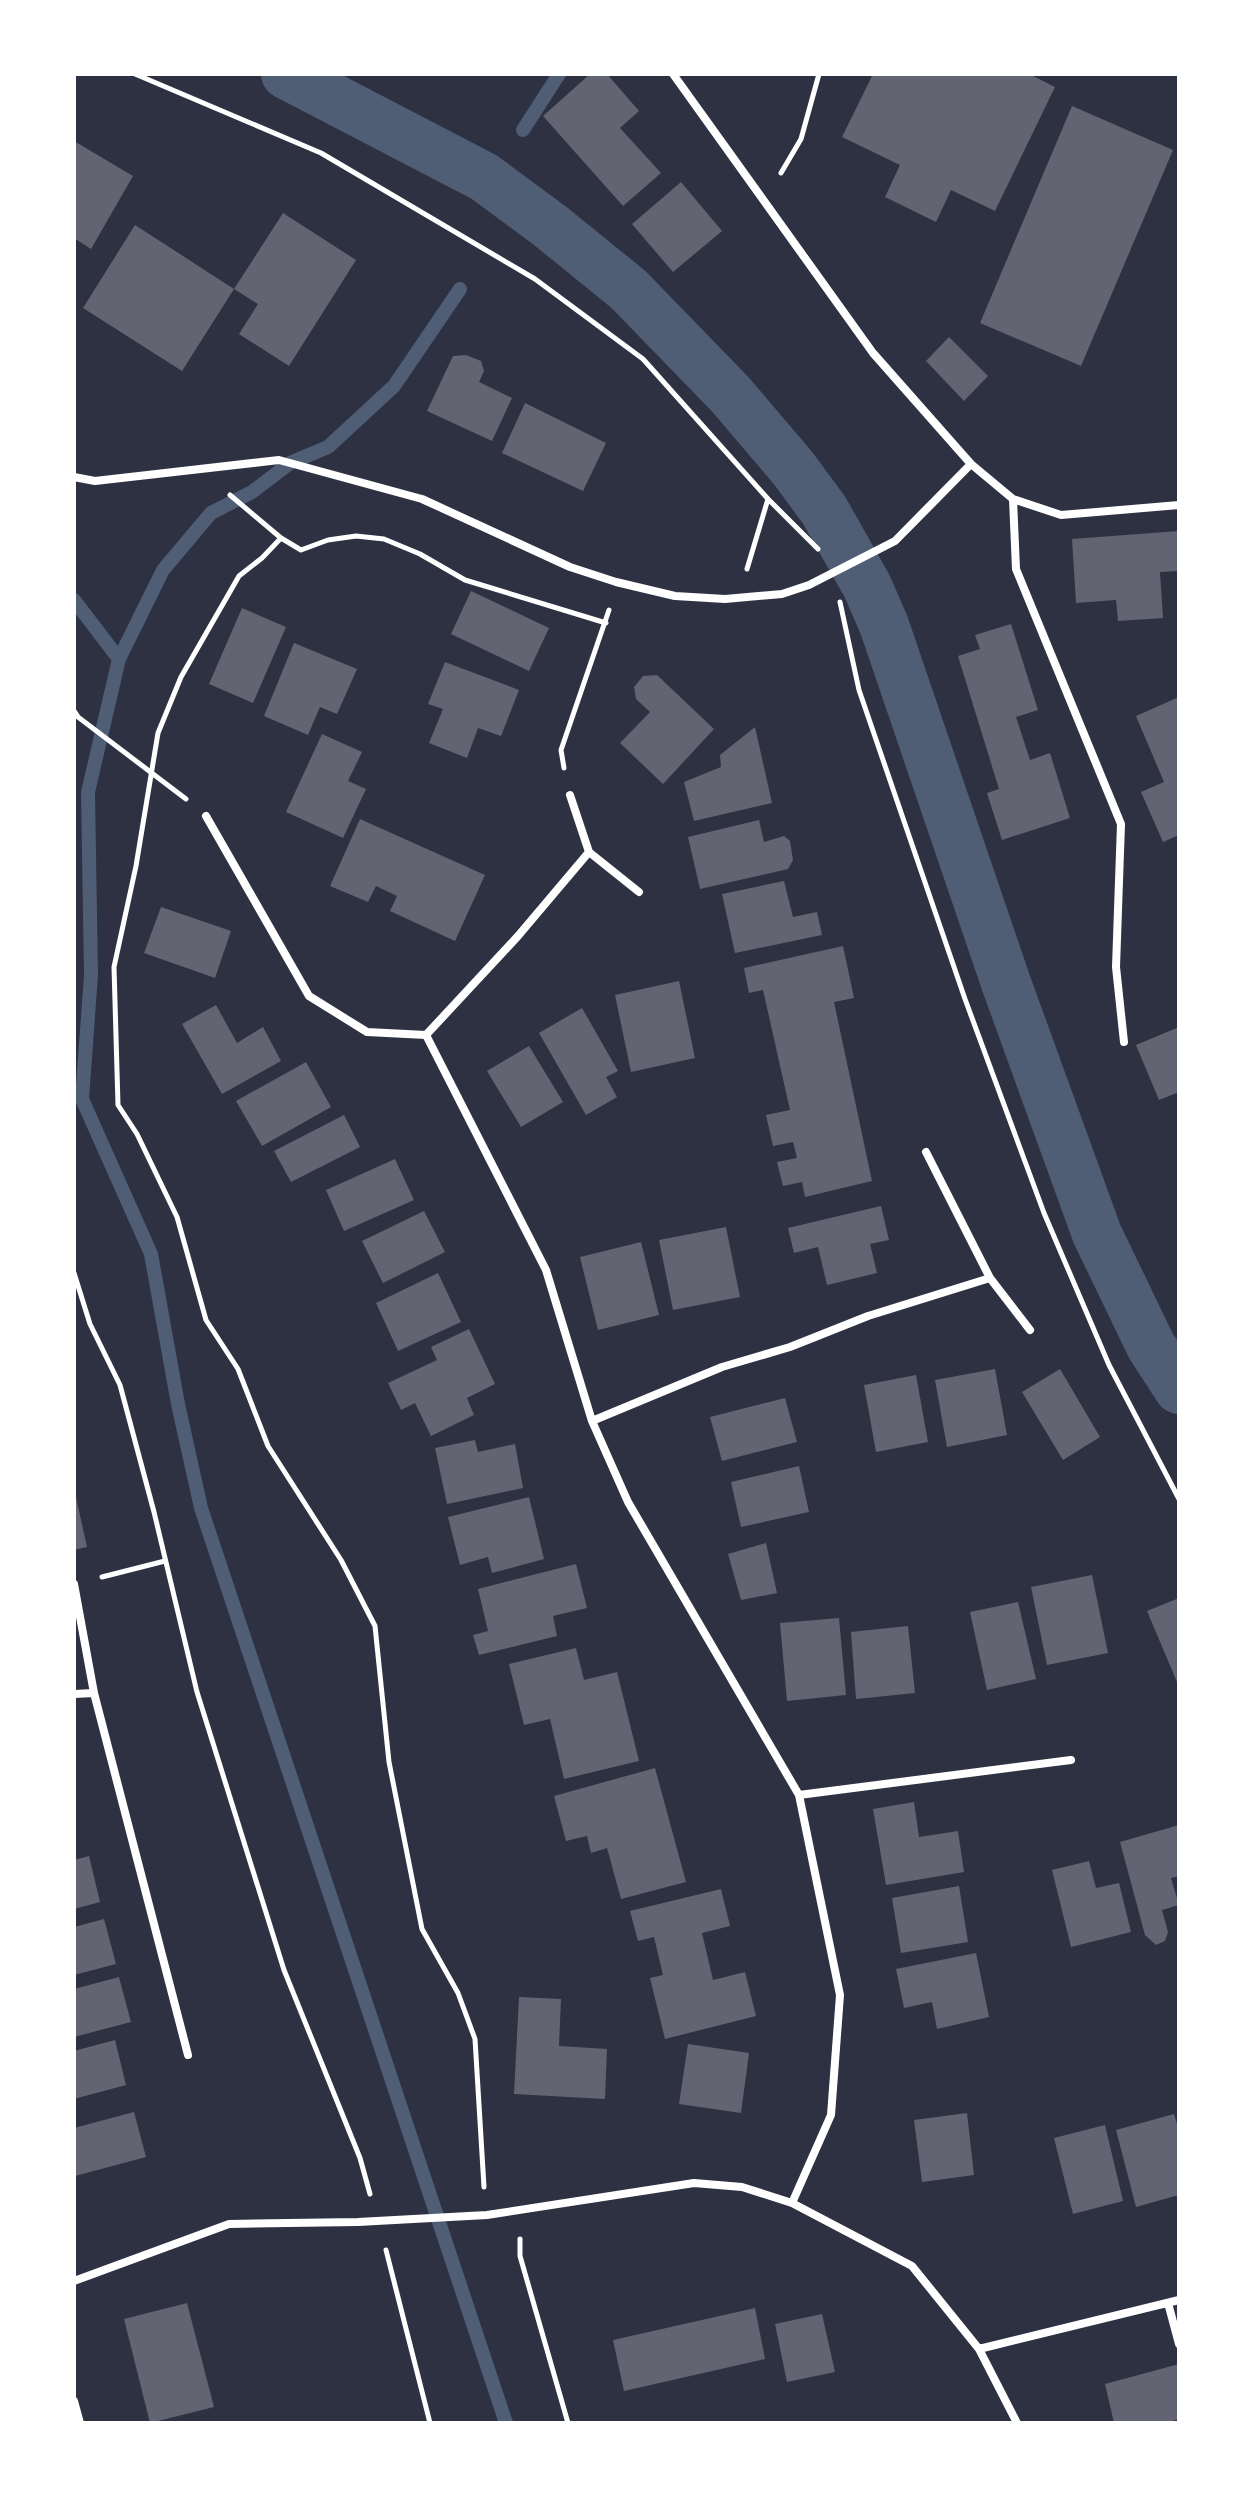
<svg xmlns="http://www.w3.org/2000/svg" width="1253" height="2497" viewBox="0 0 1253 2497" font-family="'Work Sans',sans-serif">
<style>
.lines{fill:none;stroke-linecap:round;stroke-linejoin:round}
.stream{stroke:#4f5d75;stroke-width:14}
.canal{stroke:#4f5d75;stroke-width:50}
.building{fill:#626471}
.path{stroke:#fff;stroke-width:5}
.minor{stroke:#fff;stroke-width:8}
</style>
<rect width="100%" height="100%" fill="#2d3142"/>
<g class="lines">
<path class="stream" d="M 523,130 L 559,74
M 460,289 L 394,386 L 328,447 L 290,463 L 252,492 L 211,513 L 163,570 L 119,659 L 88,792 L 91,975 L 82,1099 L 151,1254 L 178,1404 L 201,1508 L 506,2423
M 74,600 L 119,659"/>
<path class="canal" d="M 286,74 L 484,177 L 549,225 L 628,289 L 730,394 L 793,468 L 824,510 L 867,586 L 884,625 L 1006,983 L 1097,1234 L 1151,1346 L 1179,1389"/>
</g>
<path class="building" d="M 590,74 L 607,74 L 639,111 L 620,128 L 661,173 L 623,206 L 543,116 Z
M 873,74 L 1029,74 L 1055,87 L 995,211 L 951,190 L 936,222 L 885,197 L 900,165 L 842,137 Z
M 1072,106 L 1173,150 L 1081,366 L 980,323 Z
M 74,141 L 133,176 L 91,249 L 74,238 Z
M 681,182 L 722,231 L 673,272 L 632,224 Z
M 283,213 L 356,260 L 289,366 L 239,334 L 258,304 L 234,289 Z
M 135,225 L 234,289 L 182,371 L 83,308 Z
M 949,337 L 988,376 L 964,401 L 926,361 Z
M 466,355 L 481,361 L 484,371 L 479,382 L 512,398 L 492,441 L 427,411 L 453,356 Z
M 525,403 L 606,443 L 583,491 L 502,453 Z
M 1179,531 L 1179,571 L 1160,572 L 1163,618 L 1118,621 L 1116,600 L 1076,603 L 1072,539 Z
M 471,591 L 549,628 L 529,671 L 451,634 Z
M 242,608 L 286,627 L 253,703 L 209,684 Z
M 1011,624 L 1038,710 L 1016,717 L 1030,760 L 1050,753 L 1070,818 L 1002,840 L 987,793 L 999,789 L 958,656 L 980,649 L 975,635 Z
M 294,643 L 357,669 L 337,714 L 320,707 L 308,735 L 264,716 Z
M 445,662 L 519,690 L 501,736 L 478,728 L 467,758 L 429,743 L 443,709 L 428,704 Z
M 657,675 L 714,729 L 663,784 L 620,743 L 650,712 L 636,699 L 634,687 L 643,676 Z
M 1179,697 L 1179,835 L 1163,842 L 1141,792 L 1164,782 L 1136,716 Z
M 755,727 L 772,803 L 694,821 L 684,782 L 721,767 L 720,755 Z
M 322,734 L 362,752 L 348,781 L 366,789 L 343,838 L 286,812 Z
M 360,819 L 485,875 L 455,941 L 390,911 L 397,896 L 376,886 L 368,902 L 330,886 Z
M 759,820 L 764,842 L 784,836 L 790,841 L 793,860 L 788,869 L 700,889 L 688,837 Z
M 784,881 L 793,917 L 817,912 L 822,935 L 735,953 L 722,894 Z
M 161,907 L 231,931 L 215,978 L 144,953 Z
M 843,946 L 854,998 L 834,1002 L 872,1181 L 805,1197 L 802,1182 L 783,1186 L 777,1162 L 797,1158 L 793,1142 L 773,1146 L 766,1115 L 790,1110 L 763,990 L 749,993 L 744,968 Z
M 679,981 L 695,1058 L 631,1072 L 615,995 Z
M 216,1005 L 237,1043 L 263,1027 L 281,1061 L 222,1094 L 182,1024 Z
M 582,1008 L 618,1071 L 606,1077 L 617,1097 L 586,1115 L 539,1033 Z
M 1179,1027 L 1179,1092 L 1159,1100 L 1136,1045 Z
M 529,1046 L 563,1102 L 521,1127 L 487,1071 Z
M 306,1062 L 331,1107 L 262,1146 L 236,1101 Z
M 344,1115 L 360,1147 L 291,1182 L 274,1151 Z
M 395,1159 L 414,1200 L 344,1231 L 326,1190 Z
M 881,1206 L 889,1240 L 870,1244 L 877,1273 L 827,1285 L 818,1247 L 794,1253 L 788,1228 Z
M 424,1211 L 445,1252 L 383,1283 L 362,1241 Z
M 726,1227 L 740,1297 L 673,1310 L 659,1240 Z
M 641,1242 L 659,1315 L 598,1330 L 580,1257 Z
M 438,1273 L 461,1322 L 398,1351 L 376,1303 Z
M 469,1329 L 495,1384 L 467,1398 L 474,1415 L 431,1436 L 415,1403 L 401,1410 L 388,1383 L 437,1360 L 431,1347 Z
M 995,1369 L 1007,1435 L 947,1447 L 935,1380 Z
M 1060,1369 L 1100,1437 L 1063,1460 L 1022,1392 Z
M 916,1375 L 928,1442 L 876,1452 L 864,1385 Z
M 785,1398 L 797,1442 L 722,1461 L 710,1417 Z
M 475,1440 L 478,1452 L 515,1444 L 523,1488 L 447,1504 L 435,1448 Z
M 799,1466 L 809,1512 L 741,1527 L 731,1482 Z
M 74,1488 L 87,1547 L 74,1550 Z
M 529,1497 L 544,1559 L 492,1573 L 488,1557 L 460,1565 L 448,1517 Z
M 766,1543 L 777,1593 L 741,1600 L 728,1554 Z
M 576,1564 L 587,1608 L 553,1616 L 557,1636 L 479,1655 L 473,1635 L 488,1631 L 478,1589 Z
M 1092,1575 L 1108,1653 L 1047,1665 L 1031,1587 Z
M 1179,1598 L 1179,1681 L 1177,1682 L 1147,1611 Z
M 1018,1602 L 1036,1679 L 987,1690 L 970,1612 Z
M 839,1618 L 846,1695 L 787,1701 L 780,1623 Z
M 908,1626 L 915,1693 L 856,1699 L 851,1632 Z
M 576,1648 L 584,1680 L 617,1672 L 639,1761 L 564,1779 L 550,1719 L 524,1725 L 509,1664 Z
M 655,1768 L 686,1882 L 621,1899 L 607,1848 L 591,1853 L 587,1836 L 566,1841 L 554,1796 Z
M 914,1802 L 919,1837 L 958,1831 L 964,1872 L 886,1885 L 873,1809 Z
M 1179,1825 L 1179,1876 L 1171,1878 L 1179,1905 L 1162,1910 L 1168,1932 L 1165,1941 L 1156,1945 L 1145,1935 L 1120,1842 Z
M 89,1856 L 100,1902 L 74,1909 L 74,1860 Z
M 1089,1861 L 1096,1888 L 1119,1883 L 1131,1932 L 1071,1947 L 1052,1870 Z
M 959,1886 L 968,1942 L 901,1953 L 892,1898 Z
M 721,1889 L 730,1926 L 702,1933 L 713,1980 L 745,1972 L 756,2016 L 665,2039 L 650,1978 L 663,1975 L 654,1937 L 638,1941 L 630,1911 Z
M 104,1919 L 116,1964 L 74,1975 L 74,1927 Z
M 976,1953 L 989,2017 L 937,2029 L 932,2002 L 904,2008 L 896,1969 Z
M 119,1977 L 131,2022 L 74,2037 L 74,1989 Z
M 519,1997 L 561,1999 L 559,2046 L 607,2049 L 605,2099 L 514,2094 Z
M 115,2040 L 126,2085 L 74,2099 L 74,2051 Z
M 688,2044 L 749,2053 L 741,2113 L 679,2104 Z
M 134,2112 L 146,2157 L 75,2176 L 74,2128 Z
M 967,2113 L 974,2175 L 922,2182 L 914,2120 Z
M 1174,2114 L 1179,2131 L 1179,2195 L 1136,2207 L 1116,2130 Z
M 1105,2125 L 1123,2201 L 1073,2214 L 1054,2138 Z
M 187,2303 L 214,2407 L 150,2423 L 124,2319 Z
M 755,2308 L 765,2359 L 624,2391 L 613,2340 Z
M 822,2314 L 835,2372 L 787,2382 L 775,2324 Z
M 1179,2364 L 1179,2419 L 1165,2423 L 1114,2423 L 1105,2384 Z"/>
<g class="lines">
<path class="path" d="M 135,74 L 321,153 L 535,279 L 643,359 L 768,499 L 818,549
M 781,173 L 801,139 L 819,74
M 230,495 L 281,538
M 747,569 L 768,499
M 840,602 L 859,690 L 965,999 L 1044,1213 L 1109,1365 L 1179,1499
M 74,711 L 78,717 L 186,799
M 564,768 L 561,750 L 609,610
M 74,1273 L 90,1324 L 120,1385 L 154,1512 L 197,1692 L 284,1970 L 360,2158 L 370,2194
M 102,1577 L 165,1561
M 484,2187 L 475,2039 L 458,1993 L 422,1929 L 389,1762 L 375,1626 L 341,1560 L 268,1446 L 238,1369 L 206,1320 L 177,1217 L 137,1134 L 118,1105 L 114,967 L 136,866 L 158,733 L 181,677 L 239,576 L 262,558 L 281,538 L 301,550 L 328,540 L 356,536 L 384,539 L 420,554 L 465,580 L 606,623
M 520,2239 L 520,2256 L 568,2423
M 386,2250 L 430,2423"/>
<path class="minor" d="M 673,74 L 873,353 L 971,464 L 1013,499 L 1061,515 L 1179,505
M 74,477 L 95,481 L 279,460 L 422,499 L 570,567 L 616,582 L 675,596 L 725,599 L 782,594 L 809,585 L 895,541 L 971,464
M 1013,499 L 1016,569 L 1121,824 L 1116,967 L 1124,1042
M 570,795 L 589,852 L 639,892
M 206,816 L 309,996 L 367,1032 L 426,1035 L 546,1270 L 592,1421 L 628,1502 L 799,1795 L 840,1995 L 831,2115 L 792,2203
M 426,1035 L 518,936 L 589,852
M 926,1152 L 990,1278 L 1030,1330
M 592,1421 L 722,1367 L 790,1347 L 868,1316 L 990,1278
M 74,1584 L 94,1693 L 188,2055
M 74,1694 L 94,1693
M 799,1795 L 1071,1760
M 74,2281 L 229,2224 L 358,2222 L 487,2215 L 694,2183 L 742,2187 L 792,2203 L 912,2266 L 979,2349 L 1017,2423
M 1168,2303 L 1179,2344
M 979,2349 L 1179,2300
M 74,2401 L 80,2423"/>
</g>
<rect width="1253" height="2497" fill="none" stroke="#ffffff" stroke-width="152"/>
</svg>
